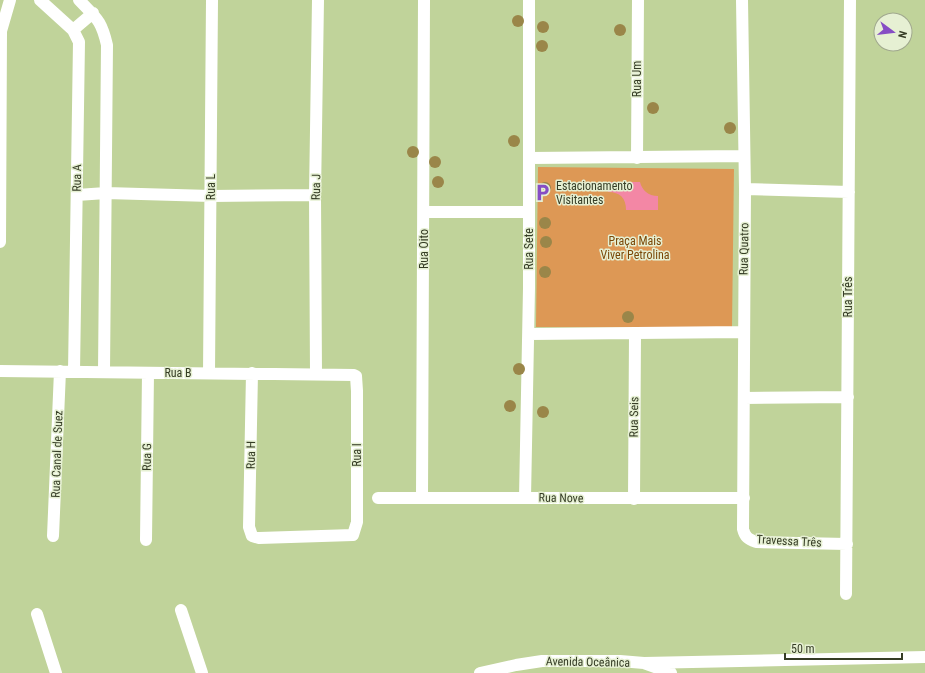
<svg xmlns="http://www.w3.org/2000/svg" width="925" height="673" viewBox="0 0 925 673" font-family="'Roboto Condensed',sans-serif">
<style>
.green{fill:#dd9855}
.water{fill:#f387a5}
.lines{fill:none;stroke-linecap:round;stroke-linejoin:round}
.minor{stroke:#fff;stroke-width:12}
.tree{fill:#9a8649}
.labels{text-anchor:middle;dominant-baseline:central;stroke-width:3;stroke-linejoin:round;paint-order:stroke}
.street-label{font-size:12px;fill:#363d26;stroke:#e6f0d3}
.poi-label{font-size:12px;fill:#363d26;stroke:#e6f0d3;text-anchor:start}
.park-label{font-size:12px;fill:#7a4707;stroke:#e6f0d3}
</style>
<rect width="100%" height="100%" fill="#c0d39a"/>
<path class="green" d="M 538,167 L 734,169 L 732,328 L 536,327 Z"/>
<path class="water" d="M 609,182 L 640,182 C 642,190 648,196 658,196 L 658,210 L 626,210 C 626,198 620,192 608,192 Z"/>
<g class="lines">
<path class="minor" d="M 40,0 L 73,30 L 79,42 L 74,372
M 79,0 C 96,18 101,19 107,45 L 104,372
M 742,0 L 745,189 L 743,529 C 745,537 748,539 756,542 L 847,544
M 73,30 L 93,13
M 530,158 L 744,156
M 637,158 L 638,0
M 745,189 L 849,192
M 77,195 L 106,193 L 211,196 L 315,195
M 424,212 L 529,212
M 0,242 L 1,31 L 10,0
M 529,334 L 743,332
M 0,371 L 354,375 L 356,376 L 357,391 L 357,522 L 353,535 L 259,538 L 252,536 L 249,527 L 252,373
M 209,373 L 212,0
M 316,374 L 315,195 L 318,0
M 744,398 L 848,397
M 378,498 L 744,498
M 422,498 L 424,0
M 525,498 L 529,288 L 529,0
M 634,499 L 635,335
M 53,536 L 60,371
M 146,540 L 148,373
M 846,594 L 850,0
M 181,610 L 202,673
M 37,614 L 56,673
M 644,663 L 925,657
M 480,673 L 516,665 L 542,661 L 620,661 L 644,663 L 671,673"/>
</g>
<g class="tree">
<circle cx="518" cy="21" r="6"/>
<circle cx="543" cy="27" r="6"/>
<circle cx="620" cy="30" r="6"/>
<circle cx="542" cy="46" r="6"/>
<circle cx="653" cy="108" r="6"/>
<circle cx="730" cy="128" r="6"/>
<circle cx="514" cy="141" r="6"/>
<circle cx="413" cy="152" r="6"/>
<circle cx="435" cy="162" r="6"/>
<circle cx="438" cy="182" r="6"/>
<circle cx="545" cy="188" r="6"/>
<circle cx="545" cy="223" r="6"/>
<circle cx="546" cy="242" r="6"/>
<circle cx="545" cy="272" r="6"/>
<circle cx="628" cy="317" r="6"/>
<circle cx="519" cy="369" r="6"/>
<circle cx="510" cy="406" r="6"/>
<circle cx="543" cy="412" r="6"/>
</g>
<defs>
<symbol id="parking-bare" viewBox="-9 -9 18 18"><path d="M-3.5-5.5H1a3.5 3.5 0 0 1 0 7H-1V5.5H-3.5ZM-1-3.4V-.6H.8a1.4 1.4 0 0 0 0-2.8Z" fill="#864dc4" stroke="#e6f0d3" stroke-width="2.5" paint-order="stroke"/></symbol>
</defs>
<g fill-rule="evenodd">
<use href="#parking-bare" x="530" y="180" width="25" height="25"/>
</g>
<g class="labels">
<g class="street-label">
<text transform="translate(637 79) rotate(-90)">Rua Um</text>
<text transform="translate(77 178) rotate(-89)">Rua A</text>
<text transform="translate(211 187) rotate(-90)">Rua L</text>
<text transform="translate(316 187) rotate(-89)">Rua J</text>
<text transform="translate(424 249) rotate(-90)">Rua Oito</text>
<text transform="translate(529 249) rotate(-90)">Rua Sete</text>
<text transform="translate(744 249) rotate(-89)">Rua Quatro</text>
<text transform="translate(848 297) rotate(-90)">Rua Três</text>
<text x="178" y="373">Rua B</text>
<text transform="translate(634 417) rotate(-89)">Rua Seis</text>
<text transform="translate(57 454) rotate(-88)">Rua Canal de Suez</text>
<text transform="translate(251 455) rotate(-89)">Rua H</text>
<text transform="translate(357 455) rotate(-90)">Rua I</text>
<text transform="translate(147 457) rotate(-89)">Rua G</text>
<text transform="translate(561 498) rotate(1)">Rua Nove</text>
<text transform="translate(789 541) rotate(3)">Travessa Três</text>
<text transform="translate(588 662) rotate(1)">Avenida Oceânica</text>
</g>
<g class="poi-label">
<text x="556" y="186">Estacionamento<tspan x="556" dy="14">Visitantes</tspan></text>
</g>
<g class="park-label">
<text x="635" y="241">Praça Mais<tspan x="635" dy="14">Viver Petrolina</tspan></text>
</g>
</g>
<g transform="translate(893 32) rotate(105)"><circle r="19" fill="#e6f0d3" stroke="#a0a88e"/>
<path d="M0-3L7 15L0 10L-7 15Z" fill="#864dc4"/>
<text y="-6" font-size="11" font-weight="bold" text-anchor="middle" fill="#363d26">N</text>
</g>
<path d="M785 653v6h117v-6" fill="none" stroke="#363d26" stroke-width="2"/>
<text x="791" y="653" font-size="12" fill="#363d26" stroke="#e6f0d3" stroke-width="3" paint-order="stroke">50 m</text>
</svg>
